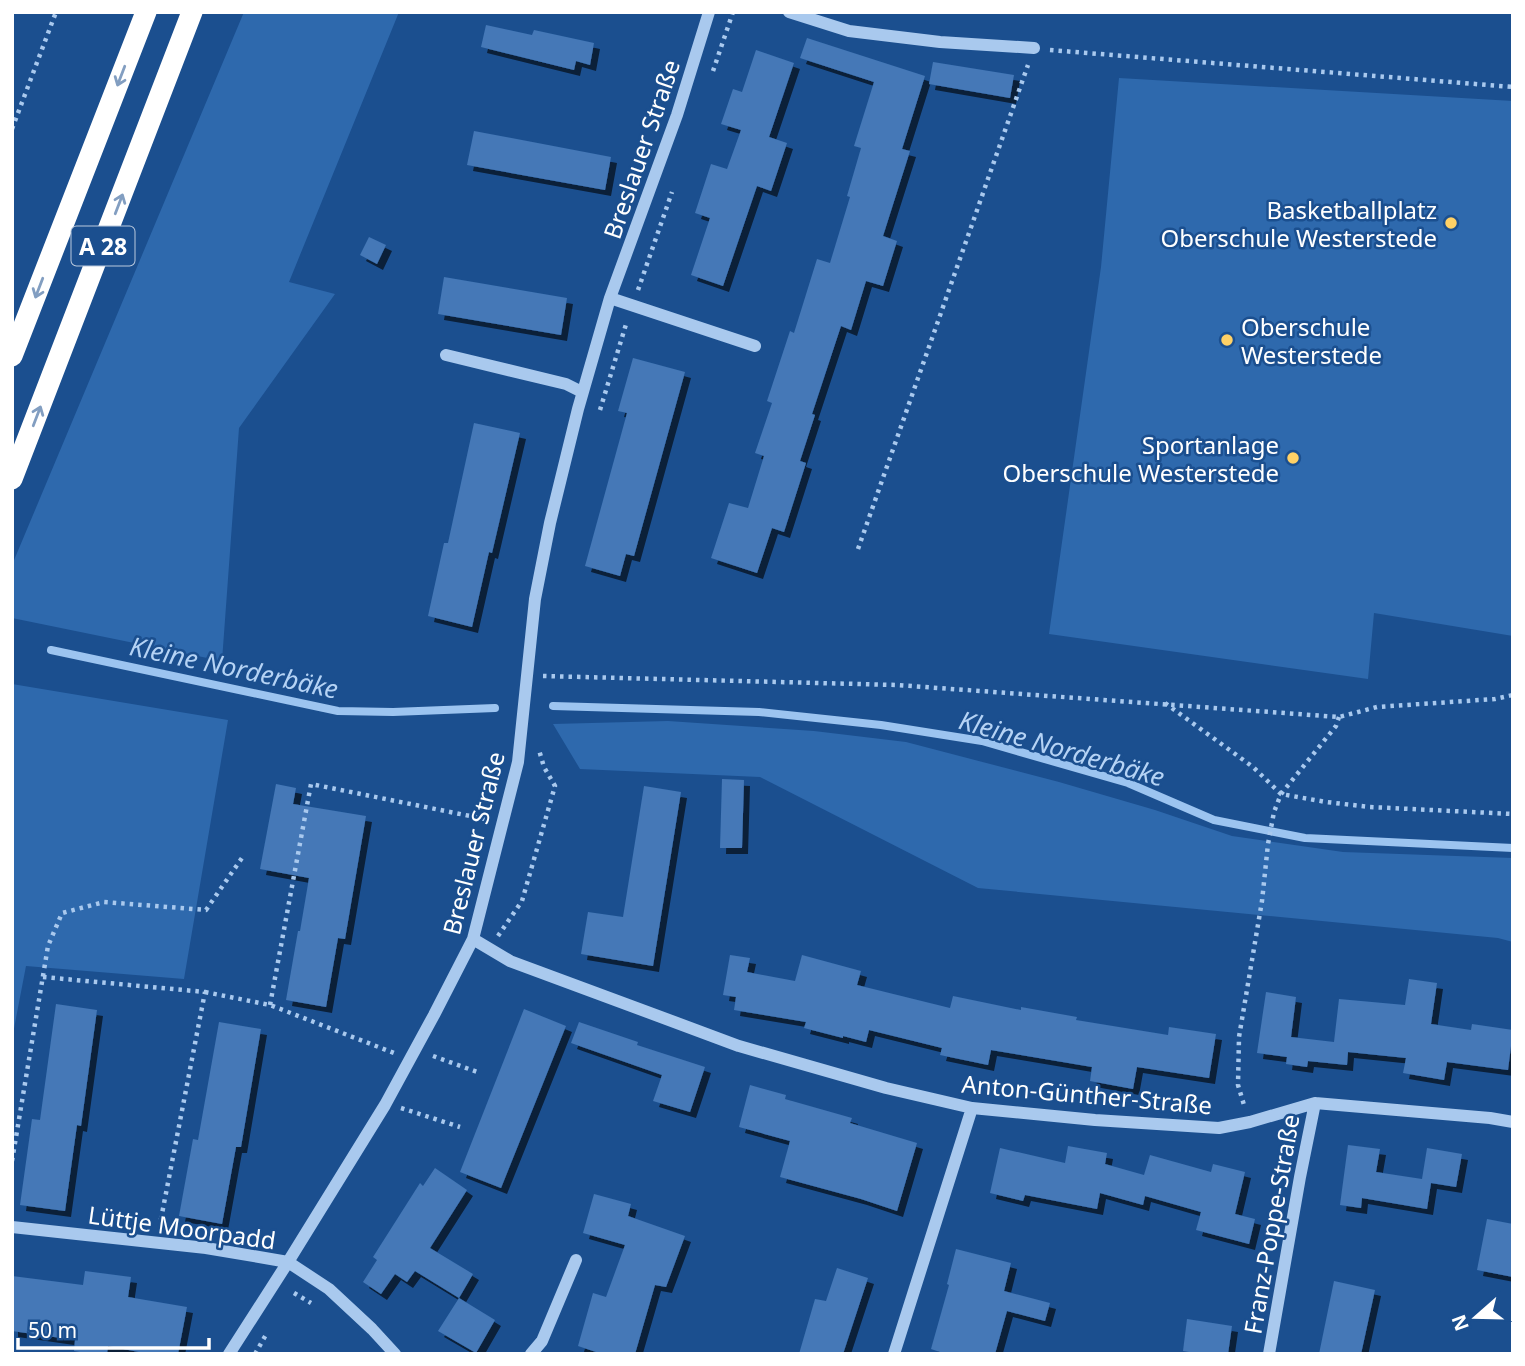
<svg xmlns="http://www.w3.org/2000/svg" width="1525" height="1366" viewBox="0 0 1525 1366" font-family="'Noto Sans',sans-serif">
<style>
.green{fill:#2e69ad}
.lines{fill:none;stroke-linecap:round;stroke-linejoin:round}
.stream{stroke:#9cc4f0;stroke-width:8}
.building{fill:#4478b7;filter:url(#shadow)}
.path{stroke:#a9c9ee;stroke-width:4.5;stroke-dasharray:3.5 5;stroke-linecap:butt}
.minor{stroke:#a9c9ee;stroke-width:12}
.highway{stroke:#fff;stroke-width:21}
.oneway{stroke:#829ec1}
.poi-dot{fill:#ffd166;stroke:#1b4f8f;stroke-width:2.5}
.labels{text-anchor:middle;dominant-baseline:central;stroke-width:5;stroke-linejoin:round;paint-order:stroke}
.shield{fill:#1b4f8f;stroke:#bbcadd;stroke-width:2}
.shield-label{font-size:23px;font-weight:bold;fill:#fff}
.street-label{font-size:24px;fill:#fff;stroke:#1b4f8f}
.poi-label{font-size:24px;fill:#fff;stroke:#1b4f8f;text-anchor:end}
.water-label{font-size:26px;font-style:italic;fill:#b5d3f5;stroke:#1b4f8f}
</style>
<defs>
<filter id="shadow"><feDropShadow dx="6" dy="6" stdDeviation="0" flood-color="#0009"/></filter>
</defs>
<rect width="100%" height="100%" fill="#1b4f8f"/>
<path class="green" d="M 244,12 L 399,12 L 289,282 L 335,294 L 239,428 L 222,661 L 12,618 L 12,565 Z
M 1119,78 L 1513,101 L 1513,636 L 1374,613 L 1368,679 L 1049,634 L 1101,267 Z
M 12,684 L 228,720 L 184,979 L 26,966 L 12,1039 Z
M 668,721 L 814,731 L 906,742 L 1059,782 L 1155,810 L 1232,836 L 1343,852 L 1513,858 L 1513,942 L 1498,938 L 978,888 L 760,777 L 580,769 L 553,724 Z"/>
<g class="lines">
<path class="stream" d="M 51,650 L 338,711 L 393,712 L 495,708
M 553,706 L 759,712 L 881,725 L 982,741 L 1128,783 L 1214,820 L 1305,838 L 1513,848"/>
</g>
<path class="building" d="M 486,25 L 532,35 L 534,30 L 594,43 L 590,65 L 576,61 L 574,70 L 481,47 Z
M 807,38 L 925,76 L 902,149 L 910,151 L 883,236 L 897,241 L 883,286 L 866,281 L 851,330 L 841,326 L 812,414 L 815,415 L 800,461 L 806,463 L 784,532 L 772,528 L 757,573 L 711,558 L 729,503 L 748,508 L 764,456 L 755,453 L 772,403 L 767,401 L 790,331 L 794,333 L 817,259 L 830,263 L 850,197 L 847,196 L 861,148 L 854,146 L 874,82 L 800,58 Z
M 756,50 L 794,63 L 769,137 L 787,143 L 771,191 L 757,186 L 723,286 L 691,275 L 710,218 L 695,213 L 711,164 L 727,169 L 741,130 L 721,124 L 733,89 L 742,92 Z
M 933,62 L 1014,75 L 1010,98 L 929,84 Z
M 474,131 L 611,157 L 605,190 L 467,165 Z
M 369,237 L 386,245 L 377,264 L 360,255 Z
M 444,277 L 567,298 L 561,335 L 438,314 Z
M 633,358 L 685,372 L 634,556 L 626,554 L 620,576 L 585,566 L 627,413 L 618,411 Z
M 474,423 L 520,433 L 492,553 L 489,552 L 472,627 L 428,616 L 444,543 L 448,543 Z
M 722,779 L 744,780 L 742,848 L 720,848 Z
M 276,784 L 296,788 L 293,804 L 366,816 L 345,939 L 338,938 L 326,1007 L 286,1000 L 298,931 L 300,931 L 309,878 L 260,869 Z
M 644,786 L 681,792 L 653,966 L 581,954 L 588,912 L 623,917 Z
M 730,955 L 750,958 L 747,972 L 795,981 L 802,955 L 861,971 L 857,985 L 950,1008 L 953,996 L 1021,1010 L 1021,1007 L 1077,1017 L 1076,1020 L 1168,1035 L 1169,1027 L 1216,1034 L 1209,1078 L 1137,1067 L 1133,1089 L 1090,1081 L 1092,1067 L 991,1050 L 988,1065 L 940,1055 L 942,1048 L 869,1030 L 866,1042 L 843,1036 L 843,1038 L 804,1028 L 806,1022 L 734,1010 L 736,997 L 723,995 Z
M 1409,979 L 1437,983 L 1431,1024 L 1471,1030 L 1472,1024 L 1513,1030 L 1508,1070 L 1447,1062 L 1444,1080 L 1403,1073 L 1406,1058 L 1348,1052 L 1347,1065 L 1308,1061 L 1307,1067 L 1286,1064 L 1287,1057 L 1257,1053 L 1266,992 L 1296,997 L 1291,1037 L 1334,1042 L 1339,999 L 1405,1005 Z
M 56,1004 L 97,1010 L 81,1126 L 77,1125 L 65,1211 L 20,1205 L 32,1119 L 40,1120 Z
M 524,1009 L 566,1026 L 501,1188 L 460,1172 Z
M 219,1022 L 261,1029 L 241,1147 L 236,1147 L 222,1224 L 179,1216 L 193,1139 L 198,1140 Z
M 579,1022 L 638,1042 L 637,1045 L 705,1067 L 690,1112 L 653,1101 L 662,1075 L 571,1043 Z
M 750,1085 L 786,1095 L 785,1099 L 852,1118 L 850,1123 L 917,1143 L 897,1211 L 861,1199 L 780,1177 L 790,1141 L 739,1127 Z
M 1348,1145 L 1380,1149 L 1376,1172 L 1422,1179 L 1427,1148 L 1462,1154 L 1456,1187 L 1431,1183 L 1427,1209 L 1362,1198 L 1361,1208 L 1340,1205 Z
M 1068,1146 L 1107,1153 L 1105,1164 L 1144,1175 L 1150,1155 L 1211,1172 L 1213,1164 L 1245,1172 L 1235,1214 L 1255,1219 L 1249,1244 L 1196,1230 L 1201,1212 L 1145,1196 L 1143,1205 L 1100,1193 L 1097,1209 L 1025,1195 L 1023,1201 L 990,1193 L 1000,1148 L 1065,1163 Z
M 435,1168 L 467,1190 L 430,1248 L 473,1274 L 459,1298 L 415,1271 L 407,1282 L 395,1274 L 381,1294 L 363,1282 L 377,1260 L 373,1257 L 420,1183 L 423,1186 Z
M 594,1194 L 631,1204 L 628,1216 L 685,1236 L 666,1287 L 655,1285 L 635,1354 L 602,1354 L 578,1346 L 593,1293 L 606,1297 L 625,1245 L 583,1233 Z
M 1487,1219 L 1513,1224 L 1513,1277 L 1477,1270 Z
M 956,1249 L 1011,1263 L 1004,1291 L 1050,1303 L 1045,1321 L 1007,1311 L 995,1354 L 946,1354 L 931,1349 L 949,1285 L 947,1284 Z
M 837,1268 L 868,1278 L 843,1354 L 799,1354 L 815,1299 L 826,1301 Z
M 85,1271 L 131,1277 L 128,1297 L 187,1307 L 178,1354 L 149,1354 L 108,1346 L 107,1354 L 91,1354 L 74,1351 L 75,1340 L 12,1331 L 12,1276 L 83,1285 Z
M 1334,1281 L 1375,1290 L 1361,1354 L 1319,1354 Z
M 459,1298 L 495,1320 L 476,1353 L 438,1331 Z
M 1187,1319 L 1232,1326 L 1228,1354 L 1201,1354 L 1183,1351 Z"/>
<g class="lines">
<path class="path" d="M 1050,50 L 1513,87
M 713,71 L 733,12
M 12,129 L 56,12
M 638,290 L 672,192
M 600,410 L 627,321
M 858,549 L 1028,65
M 543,676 L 897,685 L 1339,717 L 1377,707 L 1495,699 L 1513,695
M 1165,703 L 1253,767 L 1281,794 L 1274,812 L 1268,844 L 1262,901 L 1239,1037 L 1238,1085 L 1244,1105
M 1339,717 L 1336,726 L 1281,794 L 1326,802 L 1370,807 L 1513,814
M 498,936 L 522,901 L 555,786 L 544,767 L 539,750
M 43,977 L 205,992 L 160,1224
M 205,992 L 270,1005 L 394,1053
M 270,1005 L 311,784 L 485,819
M 433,1056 L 480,1073
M 401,1108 L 460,1127
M 12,1161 L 48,946 L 62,913 L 104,902 L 206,910 L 244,855
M 294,1293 L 311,1303
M 255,1354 L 267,1333"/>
<path class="minor" d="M 789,12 L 849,31 L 940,42 L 1034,48
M 610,298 L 755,346
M 446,355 L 566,384 L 582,392
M 473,939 L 510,961 L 739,1046 L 886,1088 L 972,1108 L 1095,1120 L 1219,1128 L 1250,1122 L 1315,1103 L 1490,1118 L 1513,1122
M 12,1227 L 206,1248 L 288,1262 L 329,1289 L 372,1329 L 395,1354
M 229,1354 L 288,1262 L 385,1105 L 434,1015 L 473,939 L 518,762 L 535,599 L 550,523 L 578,409 L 610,298 L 677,115 L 709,12
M 531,1354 L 542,1341 L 576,1260
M 894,1354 L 972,1108
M 1269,1354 L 1300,1177 L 1315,1103"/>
<path class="highway" d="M 12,356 L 146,12
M 12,479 L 192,12"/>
</g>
<defs><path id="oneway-shaft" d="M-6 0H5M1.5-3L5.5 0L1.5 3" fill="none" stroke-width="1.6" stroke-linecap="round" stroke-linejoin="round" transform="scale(1.75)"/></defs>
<g class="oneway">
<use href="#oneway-shaft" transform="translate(121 76) rotate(111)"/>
<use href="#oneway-shaft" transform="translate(119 204) rotate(-69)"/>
<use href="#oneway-shaft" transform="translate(39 288) rotate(111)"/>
<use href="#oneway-shaft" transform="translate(37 416) rotate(-69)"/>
</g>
<g class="poi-dot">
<circle cx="1451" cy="223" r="7"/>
<circle cx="1227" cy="340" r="7"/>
<circle cx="1293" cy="458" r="7"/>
</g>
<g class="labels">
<rect class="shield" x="71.5" y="226.5" width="63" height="39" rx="5"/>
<g class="shield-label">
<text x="103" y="246">A 28</text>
</g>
<g class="street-label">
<text transform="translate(641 149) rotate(-71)">Breslauer Straße</text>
<text transform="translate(473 843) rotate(-76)">Breslauer Straße</text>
<text transform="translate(1087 1094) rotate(5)">Anton-Günther-Straße</text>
<text transform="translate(1271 1224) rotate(-80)">Franz-Poppe-Straße</text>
<text transform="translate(182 1227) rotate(8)">Lüttje Moorpadd</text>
</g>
<g class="poi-label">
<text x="1437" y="209">Basketballplatz<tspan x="1437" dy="28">Oberschule Westerstede</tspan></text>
<text x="1241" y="326" text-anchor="start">Oberschule<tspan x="1241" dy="28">Westerstede</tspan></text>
<text x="1279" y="444">Sportanlage<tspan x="1279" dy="28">Oberschule Westerstede</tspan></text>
</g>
<g class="water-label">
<text transform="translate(234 667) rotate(12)">Kleine Norderbäke</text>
<text transform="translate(1062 748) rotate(16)">Kleine Norderbäke</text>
</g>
</g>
<rect width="1525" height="1366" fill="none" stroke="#ffffff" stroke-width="28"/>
<g transform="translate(1476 1317) rotate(250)" stroke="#1b4f8f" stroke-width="5" paint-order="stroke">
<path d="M0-5L12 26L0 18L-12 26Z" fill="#ffffff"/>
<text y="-10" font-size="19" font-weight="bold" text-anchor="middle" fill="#ffffff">N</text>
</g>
<path d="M18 1338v10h191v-10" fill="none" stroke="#ffffff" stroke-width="3.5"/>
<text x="28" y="1338" font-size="21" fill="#ffffff" stroke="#1b4f8f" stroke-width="5" paint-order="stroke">50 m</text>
</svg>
